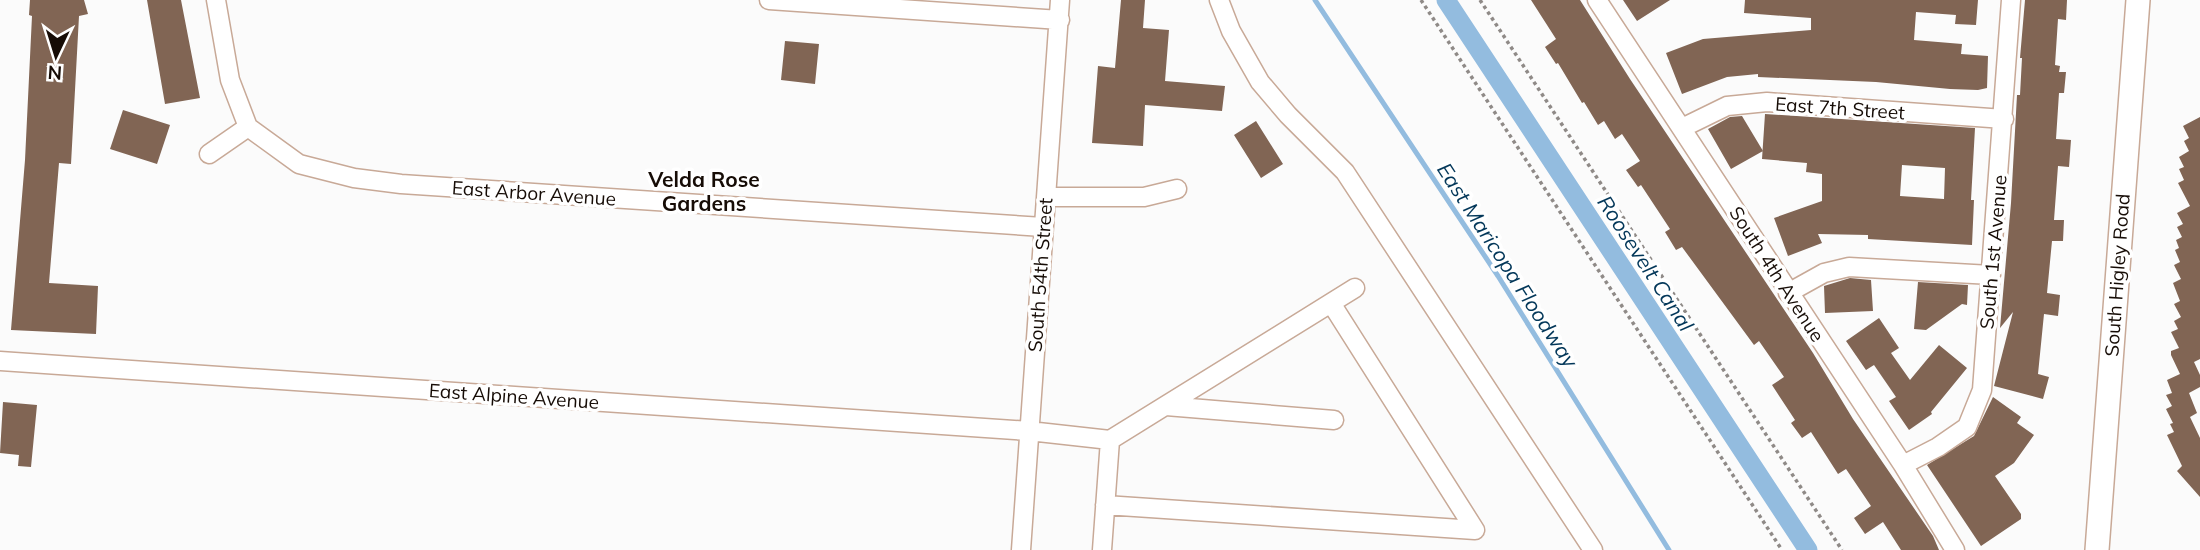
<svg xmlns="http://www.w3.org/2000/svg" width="2200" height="550" viewBox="0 0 2200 550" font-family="Mulish,sans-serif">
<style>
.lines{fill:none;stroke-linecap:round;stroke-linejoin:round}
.stream{stroke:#93bcdf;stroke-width:5}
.canal{stroke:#93bcdf;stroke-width:19}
.building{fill:#816554;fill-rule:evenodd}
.minor-casing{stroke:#c8a997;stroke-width:21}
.major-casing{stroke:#c8a997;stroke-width:26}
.path{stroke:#8f8a87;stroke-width:3.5;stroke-dasharray:3.5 3.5;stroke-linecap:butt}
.minor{stroke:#fff;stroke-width:18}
.major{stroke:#fff;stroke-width:23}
.labels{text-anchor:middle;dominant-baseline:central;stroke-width:7;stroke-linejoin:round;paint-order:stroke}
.street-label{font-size:19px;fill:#160c06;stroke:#fff}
.neighbourhood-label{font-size:21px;font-weight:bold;fill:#160c06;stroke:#fff}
.water-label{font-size:21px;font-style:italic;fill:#033759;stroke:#fff}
</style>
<rect width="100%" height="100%" fill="#fbfbfb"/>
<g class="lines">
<path class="stream" d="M 1315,0 L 1498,276 L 1669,550"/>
<path class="canal" d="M 1446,0 L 1808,550"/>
</g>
<path class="building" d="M 30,0 L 84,0 L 88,14 L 79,16 L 71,164 L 59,163 L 49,283 L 98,286 L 96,334 L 11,330 L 25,160 L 32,16 L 29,15 Z
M 147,0 L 181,0 L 200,98 L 165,104 Z
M 1121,0 L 1145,0 L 1143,28 L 1169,30 L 1165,81 L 1225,86 L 1222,111 L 1145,105 L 1143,146 L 1092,143 L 1098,66 L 1115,68 Z
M 1531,0 L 1580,0 L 1630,79 L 1813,353 L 1853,419 L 1933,536 L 1939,550 L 1901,550 L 1883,522 L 1865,534 L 1854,518 L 1871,506 L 1846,469 L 1838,474 L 1811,432 L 1802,438 L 1791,423 L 1795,420 L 1772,385 L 1784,377 L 1759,341 L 1754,345 L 1682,247 L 1676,250 L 1665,232 L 1670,229 L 1641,185 L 1638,187 L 1626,170 L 1640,161 L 1622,134 L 1615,139 L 1604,121 L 1598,125 L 1584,102 L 1582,103 L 1558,63 L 1556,64 L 1545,47 L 1556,39 Z
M 1623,0 L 1670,0 L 1637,21 Z
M 1745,0 L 1978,0 L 1976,25 L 1955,24 L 1956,15 L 1916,12 L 1914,40 L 1962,44 L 1961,54 L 1988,56 L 1987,88 L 1978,90 L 1950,89 L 1876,82 L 1758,77 L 1758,74 L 1727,77 L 1682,94 L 1666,53 L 1703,39 L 1811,30 L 1811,18 L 1744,13 Z
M 2025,0 L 2067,0 L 2066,20 L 2058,19 L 2055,65 L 2060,66 L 2059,72 L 2066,72 L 2064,93 L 2059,93 L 2056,139 L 2071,140 L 2069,167 L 2058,166 L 2054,220 L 2064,220 L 2063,241 L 2052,241 L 2047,293 L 2060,295 L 2058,316 L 2044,314 L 2038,374 L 2049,377 L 2043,399 L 1994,386 L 2013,312 L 2000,328 L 2011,203 L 2017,95 L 2020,95 L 2022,58 L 2020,58 Z
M 785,41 L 819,44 L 815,84 L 781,80 Z
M 123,110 L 170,125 L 157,164 L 110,149 Z
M 1765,114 L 1975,128 L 1971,200 L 1974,200 L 1972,245 L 1868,239 L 1868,235 L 1818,234 L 1822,243 L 1788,256 L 1774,218 L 1822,201 L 1822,174 L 1806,172 L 1807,163 L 1762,159 ZM 1902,165 L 1945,168 L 1944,199 L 1900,196 Z
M 1742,116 L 1763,151 L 1731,169 L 1708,129 L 1730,117 Z
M 2200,117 L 2200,359 L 2194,362 L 2200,375 L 2200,387 L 2189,393 L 2197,413 L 2190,417 L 2200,438 L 2200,497 L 2177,471 L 2182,466 L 2167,435 L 2174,432 L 2170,424 L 2173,423 L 2166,409 L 2172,406 L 2166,395 L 2172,393 L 2167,380 L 2180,374 L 2171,355 L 2171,351 L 2179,348 L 2171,332 L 2178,329 L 2174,321 L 2181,317 L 2174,304 L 2180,301 L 2173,283 L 2181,279 L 2174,265 L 2180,262 L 2175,250 L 2179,248 L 2176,240 L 2182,237 L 2177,227 L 2183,224 L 2177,213 L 2190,206 L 2178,183 L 2184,180 L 2179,169 L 2184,167 L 2179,157 L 2189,151 L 2184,141 L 2189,138 L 2183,126 Z
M 1256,121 L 1283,164 L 1261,178 L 1234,135 Z
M 1850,278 L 1871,280 L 1873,311 L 1825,313 L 1824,286 Z
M 1918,282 L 1968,285 L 1967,305 L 1962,304 L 1926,330 L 1914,329 Z
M 1879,318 L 1899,348 L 1891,353 L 1910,380 L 1939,345 L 1967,368 L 1931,412 L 1932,414 L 1909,430 L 1889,401 L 1896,397 L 1874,365 L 1866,370 L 1846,341 Z
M 1993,397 L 2021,417 L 2017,423 L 2034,435 L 2014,463 L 1995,476 L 2021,514 L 2021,519 L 1981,546 L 1927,465 L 1974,436 Z
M 3,402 L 37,405 L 31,467 L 18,466 L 19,455 L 0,453 Z"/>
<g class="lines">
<defs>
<path id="minor" d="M 216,0 L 230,80 L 248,127 L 299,164 L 354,178 L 401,184 L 1043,227
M 769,0 L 1060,20
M 1219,0 L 1231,31 L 1260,82 L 1288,115 L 1345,172 L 1593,550
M 1597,0 L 1903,465 L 1955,550
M 1682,128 L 1727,106 L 1767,102 L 2004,119
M 209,154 L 248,127
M 1046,197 L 1144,197 L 1177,189
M 1788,293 L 1824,273 L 1849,267 L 1991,275
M 1331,303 L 1475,530
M 0,361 L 1029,431 L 1110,440 L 1355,288
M 1166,406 L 1334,420
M 1903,465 L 1938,447 L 1967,427 L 1982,390 L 2011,0
M 1105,505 L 1475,530
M 1021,550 L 1060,0
M 1102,550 L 1110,440"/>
<path id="major" d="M 2097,550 L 2138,0"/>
</defs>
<use href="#minor" class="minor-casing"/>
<use href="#major" class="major-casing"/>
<path class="path" d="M 1421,0 L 1782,550
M 1480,0 L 1842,550"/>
<use href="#minor" class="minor"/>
<use href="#major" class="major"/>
</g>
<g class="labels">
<g class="street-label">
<text transform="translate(1840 108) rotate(4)">East 7th Street</text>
<text transform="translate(534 193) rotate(4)">East Arbor Avenue</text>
<text transform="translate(1993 252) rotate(-85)">South 1st Avenue</text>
<text transform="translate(1777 274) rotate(57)">South 4th Avenue</text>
<text transform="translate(1040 275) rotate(-86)">South 54th Street</text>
<text transform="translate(2117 275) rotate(-86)">South Higley Road</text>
<text transform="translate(514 396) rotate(4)">East Alpine Avenue</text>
</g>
<g class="neighbourhood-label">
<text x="704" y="179">Velda Rose<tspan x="704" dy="24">Gardens</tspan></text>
</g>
<g class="water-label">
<text transform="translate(1646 263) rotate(57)">Roosevelt Canal</text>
<text transform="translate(1508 265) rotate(57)">East Maricopa Floodway</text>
</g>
</g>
<g transform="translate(56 56) rotate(184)" stroke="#ffffff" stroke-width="5" paint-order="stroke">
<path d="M0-5L12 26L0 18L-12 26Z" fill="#160c06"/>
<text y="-10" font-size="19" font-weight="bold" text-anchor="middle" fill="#160c06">N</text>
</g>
</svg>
